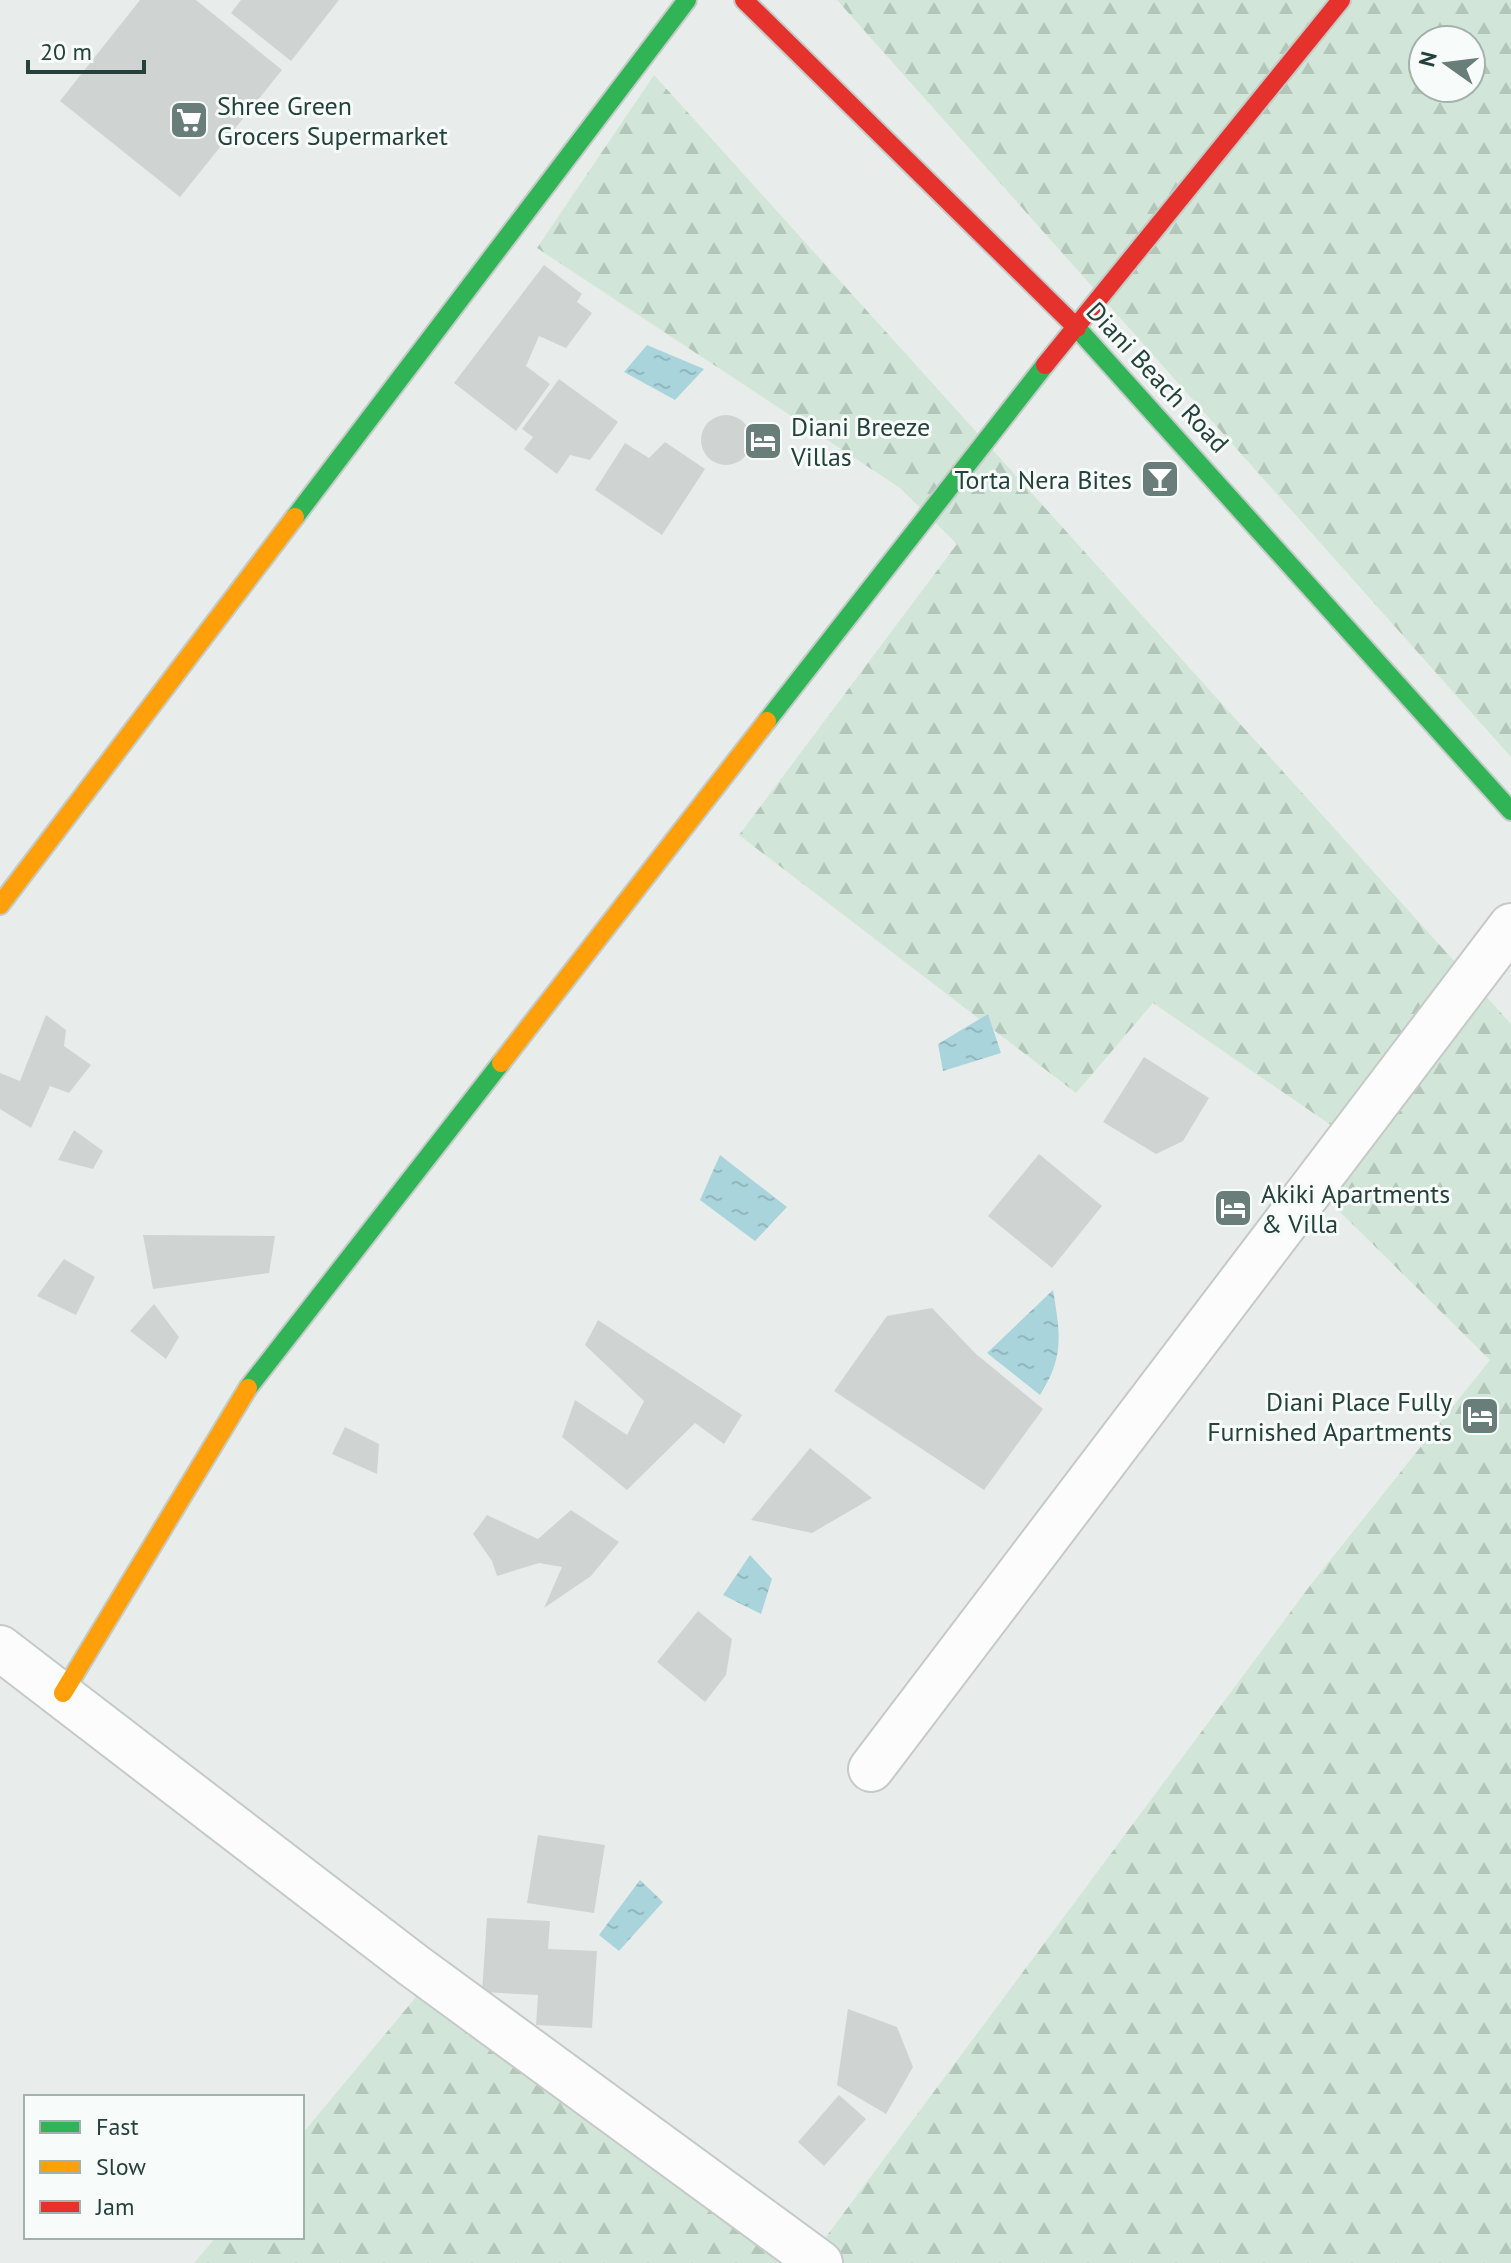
<svg xmlns="http://www.w3.org/2000/svg" width="1511" height="2263" viewBox="0 0 1511 2263" font-family="'PT Sans',sans-serif">
<style>
.forest{fill:url(#forest-firs);fill-rule:evenodd}
.water{fill:url(#water-ripples)}
.building{fill:#cfd4d2}
.lines{fill:none;stroke-linecap:round;stroke-linejoin:round}
.street-casing{stroke:#c5cac8;stroke-width:48}
.fast-casing{stroke:#c3cbc8;stroke-width:22}
.slow-casing{stroke:#c3cbc8;stroke-width:22}
.jam-casing{stroke:#c3cbc8;stroke-width:22}
.street{stroke:#fcfcfc;stroke-width:44}
.fast{stroke:#30b455;stroke-width:18}
.slow{stroke:#ff9f0a;stroke-width:18}
.jam{stroke:#e5322d;stroke-width:18}
.labels{text-anchor:middle;dominant-baseline:central;stroke-width:6;stroke-linejoin:round;paint-order:stroke}
.poi-label{font-size:26px;fill:#24423a;stroke:#f7fbf9;text-anchor:start}
.street-label{font-size:26px;fill:#24423a;stroke:#f7fbf9}
</style>
<defs>
<pattern id="forest-firs" width="22" height="20" patternUnits="userSpaceOnUse" patternTransform="scale(2)"><rect width="22" height="20" fill="#d1e6d8"/><path d="M5 1l3.5 6h-7zM16 11l3.5 6h-7z" fill="#b3c6ba"/></pattern>
<pattern id="water-ripples" width="26" height="14" patternUnits="userSpaceOnUse" patternTransform="scale(2)"><rect width="26" height="14" fill="#a9d4db"/><path d="M2 4q2-2 4 0t4 0M15 11q2-2 4 0t4 0" fill="none" stroke="#91b7bd"/></pattern>
</defs>
<rect width="100%" height="100%" fill="#e8edeb"/>
<path class="forest" d="M 837,0 L 1511,0 L 1511,757 ZM 1423,40 L 1471,40 L 1471,88 L 1423,88 Z
M 654,75 L 1511,1024 L 1511,2263 L 194,2263 L 216,2237 L 302,2237 L 302,2134 L 441,1967 L 814,2253 L 1312,1583 L 1490,1360 L 1332,1204 L 1338,1130 L 1153,1003 L 1076,1093 L 739,835 L 957,544 L 900,488 L 537,248 Z"/>
<path class="water" d="M 647,345 L 704,369 L 675,400 L 624,372 Z
M 988,1014 L 1001,1053 L 943,1071 L 938,1044 Z
M 720,1155 L 787,1207 L 755,1241 L 700,1200 Z
M 1053,1290 C 1060,1333 1065,1356 1040,1395 L 987,1353 Z
M 750,1555 L 772,1579 L 761,1614 L 723,1595 Z
M 640,1880 L 663,1902 L 619,1951 L 599,1935 Z"/>
<path class="building" d="M 140,0 L 196,0 L 282,70 L 180,197 L 60,101 Z
M 241,0 L 339,0 L 291,61 L 231,13 Z
M 544,265 L 582,294 L 577,302 L 592,313 L 566,348 L 539,336 L 526,366 L 550,384 L 516,431 L 454,383 Z
M 559,379 L 618,422 L 590,460 L 570,455 L 557,474 L 524,449 L 533,437 L 522,429 Z
M701 440a25 25 0 1 1 50 0a25 25 0 1 1-50 0Z
M 665,442 L 705,469 L 662,535 L 595,490 L 625,443 L 649,458 Z
M 46,1015 L 66,1030 L 64,1046 L 91,1065 L 69,1093 L 50,1086 L 31,1128 L 0,1109 L 0,1073 L 20,1081 Z
M 1144,1057 L 1209,1098 L 1183,1141 L 1156,1154 L 1103,1122 Z
M 74,1130 L 103,1151 L 93,1169 L 58,1160 Z
M 1039,1154 L 1102,1206 L 1052,1268 L 988,1216 Z
M 143,1235 L 275,1236 L 269,1273 L 153,1289 Z
M 64,1259 L 95,1277 L 76,1315 L 37,1296 Z
M 154,1304 L 179,1337 L 166,1359 L 130,1331 Z
M 932,1308 L 976,1354 L 1043,1409 L 984,1490 L 834,1391 L 887,1316 Z
M 598,1320 L 742,1415 L 724,1444 L 695,1423 L 627,1490 L 562,1437 L 575,1400 L 627,1435 L 644,1401 L 585,1345 Z
M 345,1427 L 379,1444 L 377,1474 L 332,1454 Z
M 810,1448 L 872,1498 L 812,1533 L 751,1520 Z
M 571,1510 L 619,1542 L 591,1576 L 544,1608 L 562,1567 L 539,1563 L 497,1576 L 492,1561 L 473,1534 L 487,1515 L 538,1539 Z
M 698,1611 L 732,1639 L 726,1675 L 705,1702 L 657,1662 Z
M 538,1835 L 605,1845 L 594,1913 L 527,1903 Z
M 487,1918 L 550,1921 L 548,1949 L 597,1951 L 592,2028 L 536,2025 L 538,1995 L 482,1992 Z
M 848,2009 L 897,2027 L 913,2067 L 886,2114 L 837,2085 Z
M 839,2095 L 866,2119 L 824,2166 L 798,2142 Z"/>
<g class="lines">
<defs>
<path id="street" d="M 0,1648 L 413,1965 L 820,2263
M 871,1769 L 1511,926"/>
<path id="fast" d="M 1077,328 L 1511,811
M 295,517 L 687,0
M 767,721 L 1045,365
M 248,1388 L 501,1063"/>
<path id="slow" d="M 0,905 L 295,517
M 501,1063 L 767,721
M 63,1693 L 248,1388"/>
<path id="jam" d="M 744,0 L 1077,328
M 1045,365 L 1341,0"/>
</defs>
<use href="#street" class="street-casing"/>
<use href="#fast" class="fast-casing"/>
<use href="#slow" class="slow-casing"/>
<use href="#jam" class="jam-casing"/>
<use href="#street" class="street"/>
<use href="#fast" class="fast"/>
<use href="#slow" class="slow"/>
<use href="#jam" class="jam"/>
</g>
<defs>
<symbol id="supermarket-square" viewBox="-11 -11 22 22"><rect x="-9" y="-9" width="18" height="18" rx="4" fill="#697e78" stroke="#f7fbf9"/><path d="M-6-5.5h2.5l.6 2H6L4.5 2H-2.5L-4.4-4H-6ZM-1.5 3.2a1.3 1.3 0 1 0 .1 0ZM3 3.2a1.3 1.3 0 1 0 .1 0Z" fill="#fff"/></symbol>
<symbol id="hotel-square" viewBox="-11 -11 22 22"><rect x="-9" y="-9" width="18" height="18" rx="4" fill="#697e78" stroke="#f7fbf9"/><path d="M-6-4.5h1.5V1H6V5H4.5V3h-9V5H-6ZM-4 0a1.8 1.8 0 1 1 3.6 0ZM.5 0V-2.5h3Q6-2.5 6 0Z" fill="#fff"/></symbol>
<symbol id="bar-square" viewBox="-11 -11 22 22"><rect x="-9" y="-9" width="18" height="18" rx="4" fill="#697e78" stroke="#f7fbf9"/><path d="M-6-5H6L.8 .8V4.5H3.5V6h-7V4.5H-.8V.8Z" fill="#fff"/></symbol>
</defs>
<g fill-rule="evenodd">
<use href="#supermarket-square" x="167" y="98" width="44" height="44"/>
<use href="#hotel-square" x="741" y="419" width="44" height="44"/>
<use href="#bar-square" x="1138" y="457" width="44" height="44"/>
<use href="#hotel-square" x="1211" y="1186" width="44" height="44"/>
<use href="#hotel-square" x="1458" y="1394" width="44" height="44"/>
</g>
<g class="labels">
<g class="poi-label">
<text x="217" y="105">Shree Green<tspan x="217" dy="30">Grocers Supermarket</tspan></text>
<text x="791" y="426">Diani Breeze<tspan x="791" dy="30">Villas</tspan></text>
<text x="1132" y="479" text-anchor="end">Torta Nera Bites</text>
<text x="1261" y="1193">Akiki Apartments<tspan x="1261" dy="30">&amp; Villa</tspan></text>
<text x="1452" y="1401" text-anchor="end">Diani Place Fully<tspan x="1452" dy="30">Furnished Apartments</tspan></text>
</g>
<g class="street-label">
<text transform="translate(1158 377) rotate(47)">Diani Beach Road</text>
</g>
</g>
<rect x="24" y="2095" width="280" height="144" fill="#f7fbf9" stroke="#a3b1ad" stroke-width="2"/>
<rect x="40" y="2121" width="40" height="12" fill="#30b455" stroke="#a3b1ad" stroke-width="2"/>
<text x="96" y="2135" font-size="24" fill="#24423a">Fast</text>
<rect x="40" y="2161" width="40" height="12" fill="#ff9f0a" stroke="#a3b1ad" stroke-width="2"/>
<text x="96" y="2175" font-size="24" fill="#24423a">Slow</text>
<rect x="40" y="2201" width="40" height="12" fill="#e5322d" stroke="#a3b1ad" stroke-width="2"/>
<text x="96" y="2215" font-size="24" fill="#24423a">Jam</text>
<g transform="translate(1447 64) rotate(284)"><circle r="38" fill="#f7fbf9" stroke="#a3b1ad" stroke-width="2"/>
<path d="M0-6L14 30L0 20L-14 30Z" fill="#697e78"/>
<text y="-12" font-size="22" font-weight="bold" text-anchor="middle" fill="#24423a">N</text>
</g>
<path d="M28 60v12h116v-12" fill="none" stroke="#24423a" stroke-width="4"/>
<text x="40" y="60" font-size="24" fill="#24423a" stroke="#f7fbf9" stroke-width="6" paint-order="stroke">20 m</text>
</svg>
